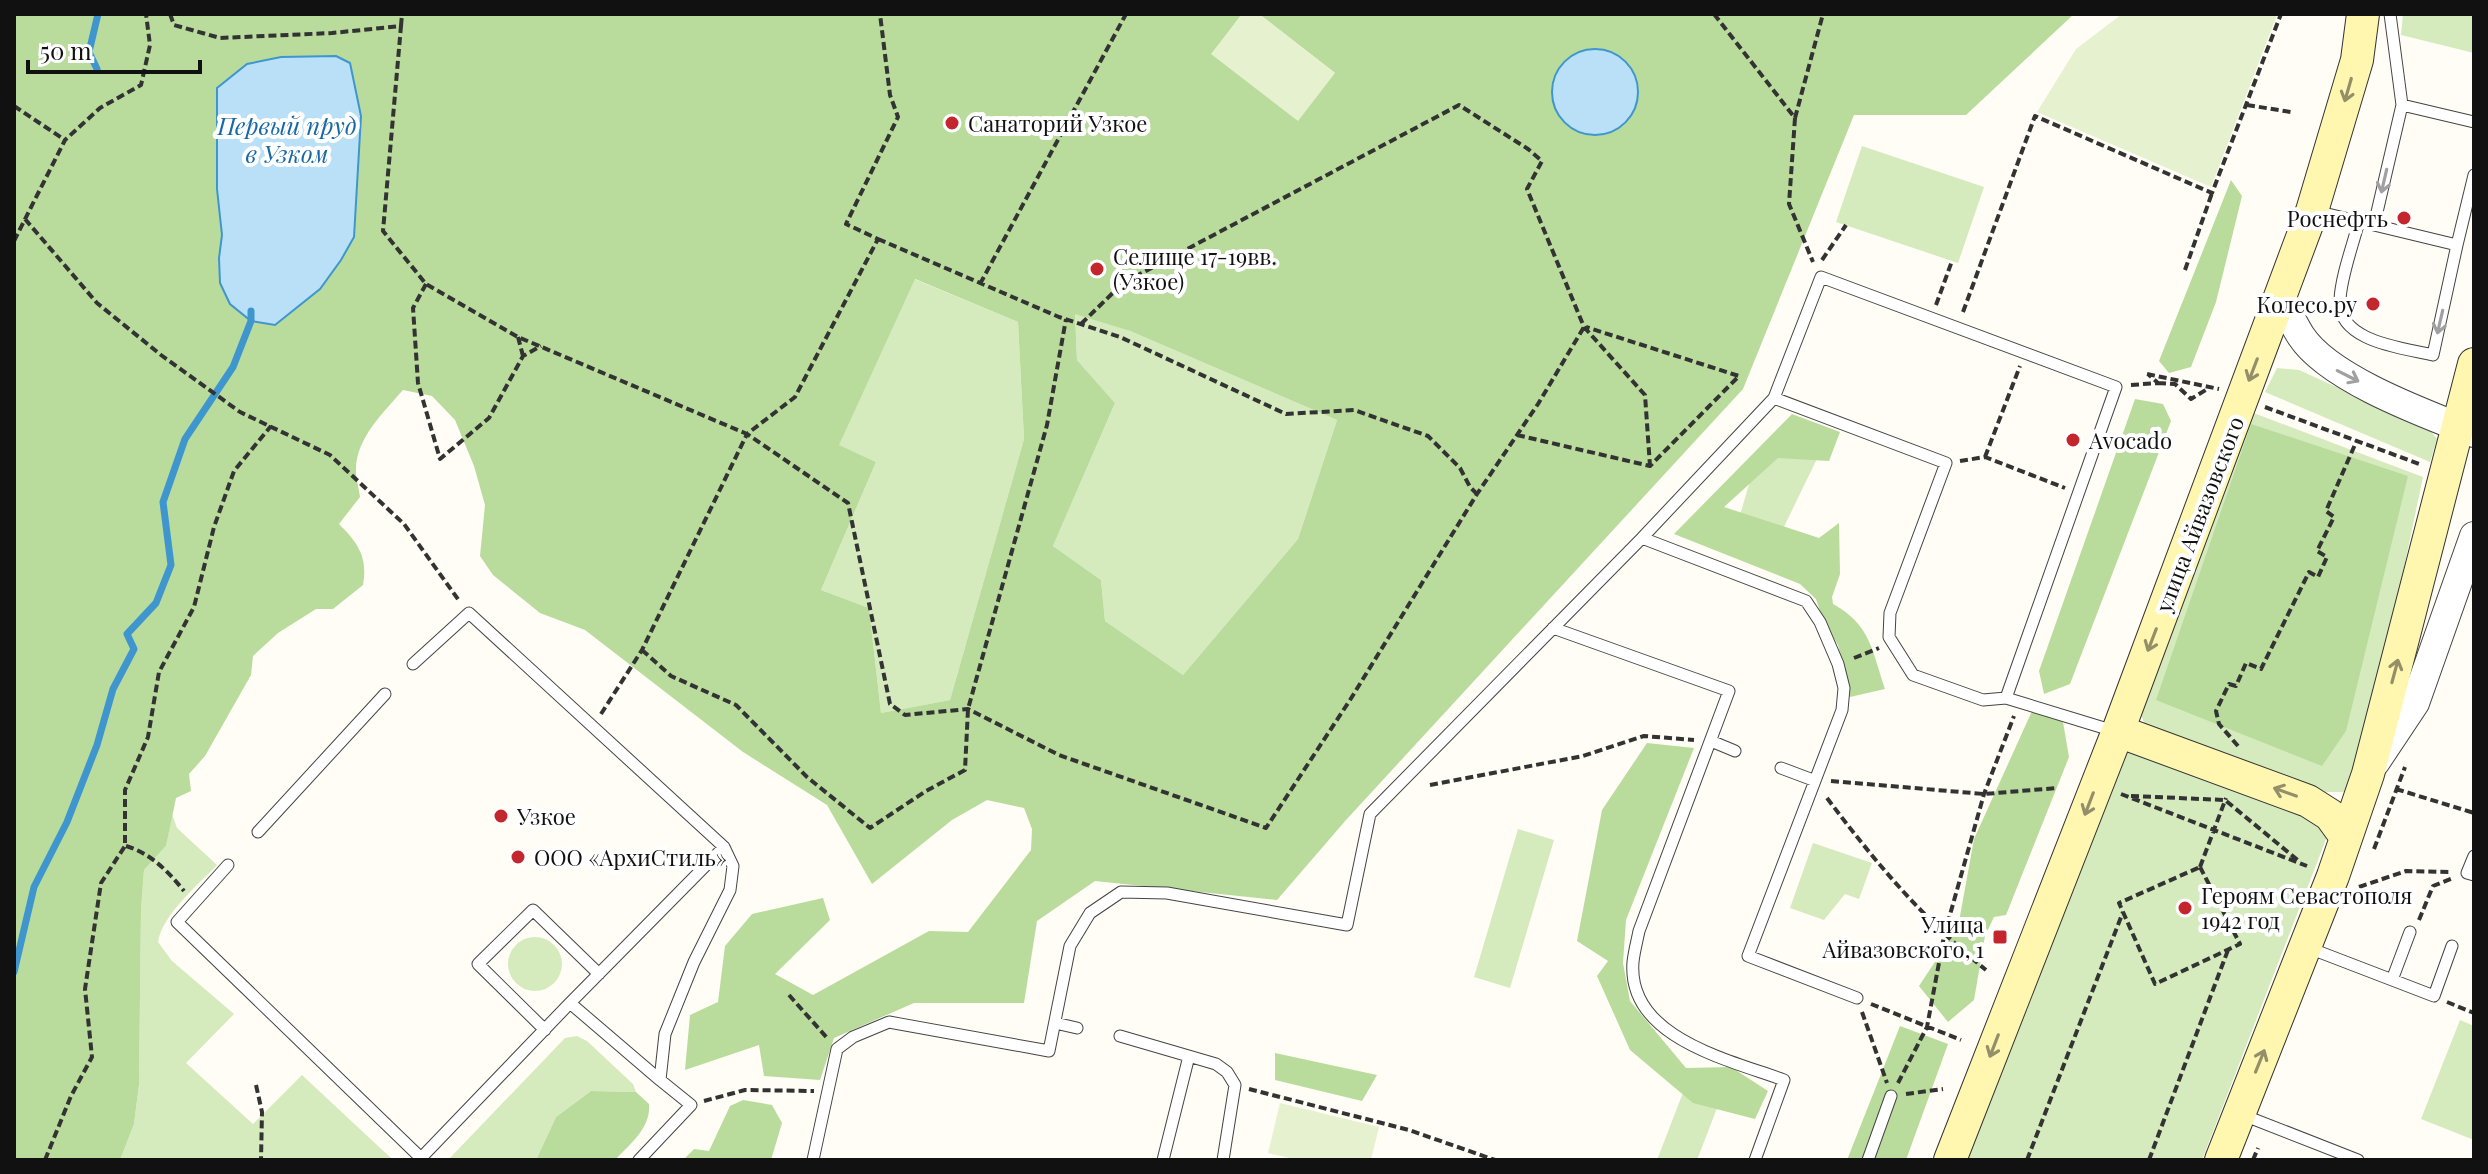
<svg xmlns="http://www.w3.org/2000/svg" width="2488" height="1174" viewBox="0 0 2488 1174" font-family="'Playfair Display',serif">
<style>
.green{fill:#d5ebbd}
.forest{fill:#b9dc9c;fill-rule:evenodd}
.pitch{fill:#e6f2cf}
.water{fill:#b9e0f7;stroke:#3f96cf;stroke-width:2}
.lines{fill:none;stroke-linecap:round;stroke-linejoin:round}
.stream{stroke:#3f96cf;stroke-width:7}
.service-casing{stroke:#444;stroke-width:13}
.tertiary-casing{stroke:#444;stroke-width:30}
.secondary-casing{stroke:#333;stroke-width:34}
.path{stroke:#333;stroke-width:4;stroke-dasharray:8 4;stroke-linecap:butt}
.service{stroke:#fff;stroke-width:11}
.tertiary{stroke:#fff;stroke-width:28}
.secondary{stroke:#fff6b0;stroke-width:32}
.oneway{stroke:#948f68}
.oneway2{stroke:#a0a0a0}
.poi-dot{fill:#c4262e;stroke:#fff;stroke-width:3}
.labels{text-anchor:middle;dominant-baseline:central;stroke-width:8;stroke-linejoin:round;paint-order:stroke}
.poi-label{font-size:22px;fill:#111;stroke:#fff;text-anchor:start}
.street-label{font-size:22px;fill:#111;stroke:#fff}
.water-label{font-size:24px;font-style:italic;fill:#1768a6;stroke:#fff}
</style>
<rect width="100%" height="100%" fill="#fffdf5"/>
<path class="green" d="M 2403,14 L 2474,14 L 2474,53 L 2401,35 Z
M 1862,146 L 1984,187 L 1958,263 L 1836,222 Z
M 914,279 L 1018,322 L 1024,439 L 950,700 L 881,713 L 869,608 L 821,590 L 876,462 L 838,445 Z
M 1075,313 L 1130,331 L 1337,420 L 1298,539 L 1183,675 L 1105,621 L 1101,580 L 1053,546 L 1115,403 L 1077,360 Z
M 2277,368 L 2299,370 L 2429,429 L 2437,439 L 2430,462 L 2265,392 Z
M 2251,412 L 2423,477 L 2377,696 L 2345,792 L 2324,792 L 2145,725 L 2139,709 Z
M 1830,432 L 1780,535 L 1738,522 L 1756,460 Z
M 2141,751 L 2309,813 L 2328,834 L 2202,1160 L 1963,1160 L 2124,752 Z
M 172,814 L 177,828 L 217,865 C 198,885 162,915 158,942 L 172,961 L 234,1014 L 186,1063 L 253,1124 L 302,1075 L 393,1160 L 120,1160 L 134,1124 L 139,1085 L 141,910 L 144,870 L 166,846 Z
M 1518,829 L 1554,840 L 1510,988 L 1474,977 Z
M 1813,843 L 1872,863 L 1859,899 L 1845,894 L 1824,920 L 1790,908 Z
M508 964a27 27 0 1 1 54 0a27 27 0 1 1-54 0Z
M 2460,1020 L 2474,1026 L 2474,1140 L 2421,1119 Z
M 577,1036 L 587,1041 L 633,1084 L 636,1092 L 591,1091 L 556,1117 L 536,1160 L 448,1160 L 565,1038 Z
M 1689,1077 L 1724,1090 L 1697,1160 L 1657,1160 Z"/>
<path class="forest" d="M 14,14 L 1242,14 L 1212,54 L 1335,73 L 1259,14 L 2074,14 L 1966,115 L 1854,115 L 1743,389 L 1346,820 L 1277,900 L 1095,881 L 1037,921 L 1024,1003 L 914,1003 L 834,1038 L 820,1080 L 764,1076 L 759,1045 L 685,1070 L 690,1015 L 718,1002 L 725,946 L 752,914 L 823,898 L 830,920 L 775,974 L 813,995 L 929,931 L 968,932 L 1031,850 L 1032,829 L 1024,808 L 987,800 L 952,820 L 872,884 L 827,805 L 743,752 L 585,630 L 540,613 L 493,575 L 480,556 L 485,505 L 474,466 L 455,420 L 432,396 L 403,390 C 384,412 355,439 356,471 C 356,480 359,488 360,497 L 339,524 C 358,543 368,557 363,585 L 333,609 L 316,609 L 278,633 L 253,656 L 251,675 L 205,756 L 189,774 L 191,791 L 176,798 L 166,846 L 144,870 L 141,910 L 139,1085 L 134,1124 L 120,1160 L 14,1160 ZM 336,56 L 350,63 L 361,117 L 354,237 L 292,310 L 275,325 L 219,258 L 222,235 L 217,189 L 217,88 L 247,64 L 281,57 ZM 915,279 L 1018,322 L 1024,439 L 950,700 L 881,713 L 869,608 L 821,590 L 876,462 L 839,445 ZM 1075,314 L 1130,331 L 1337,420 L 1298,539 L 1183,675 L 1105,621 L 1101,580 L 1053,546 L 1115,403 L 1077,360 Z
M 2231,180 L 2242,196 L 2216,302 L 2191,367 L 2169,373 L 2159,361 Z
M 2135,399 L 2163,404 L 2171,421 L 2070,684 L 2044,694 L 2039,671 Z
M 1792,414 L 1840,432 L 1829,461 L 1778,458 L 1724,507 L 1819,538 L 1839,523 L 1840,574 L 1832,597 L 1833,604 C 1871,625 1872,651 1885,689 L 1850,697 L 1838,645 L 1824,623 L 1816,599 L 1800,584 L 1674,534 Z
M 2251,424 L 2408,476 L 2346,731 L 2322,766 L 2156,700 Z
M 2032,711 L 2063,722 L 2069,757 L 2006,915 L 1994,917 L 1985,936 L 1974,1000 L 1948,1022 L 1919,986 L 1958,927 L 1974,839 Z
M 1647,743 L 1694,748 L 1626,920 L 1623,963 L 1630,1001 L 1686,1068 L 1731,1067 L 1768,1091 L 1755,1119 L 1693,1103 L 1630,1050 L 1597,976 L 1608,961 L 1577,941 L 1602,810 Z
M 1900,1026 L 1948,1044 L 1906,1160 L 1847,1160 Z
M 1275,1053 L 1377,1075 L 1362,1101 L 1275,1080 Z
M 591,1091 L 636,1092 L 649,1104 C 651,1128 631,1143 615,1160 L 536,1160 L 556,1117 Z
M 743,1100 L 772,1105 L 782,1123 L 771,1160 L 683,1160 L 694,1149 L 709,1151 L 730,1106 Z"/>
<path class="pitch" d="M 1242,14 L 1259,14 L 1335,73 L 1298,121 L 1211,54 Z
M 2122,14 L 2277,15 L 2211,187 L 2037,112 L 2076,49 Z
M 1280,1103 L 1379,1127 L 1371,1160 L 1298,1160 L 1268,1153 Z"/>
<path class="water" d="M1552 92a43 43 0 1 1 86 0a43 43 0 1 1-86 0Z
M 336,56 L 350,63 L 361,116 L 354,237 L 341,260 L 320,289 L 275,325 L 251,321 L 230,304 L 220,283 L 219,258 L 222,235 L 217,189 L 217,88 L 247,64 L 281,57 Z"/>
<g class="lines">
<path class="stream" d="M 97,69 L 89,52 L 98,14
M 14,972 L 34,887 L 67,822 L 97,745 L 113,689 L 134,649 L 127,634 L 156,603 L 171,565 L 163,502 L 185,439 L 233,367 L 251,321 L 251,311"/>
<defs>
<path id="service" d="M 2402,105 L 2474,122
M 2315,211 L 2374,225 L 2402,105 L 2390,14
M 2359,221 C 2353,245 2341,276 2340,300 C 2337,342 2404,348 2433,355 L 2457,245
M 2374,225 L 2457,245 L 2474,175
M 1642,538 L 1806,601 L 1820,622 L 1838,664 L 1844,688 L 1842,710 L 1748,956 L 1857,998
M 1553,628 L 1729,691 L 1639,931 C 1637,941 1634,952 1633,962 C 1627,1038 1730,1060 1784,1080 L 1755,1160
M 413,664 L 469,613 L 724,847 L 733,866 L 730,890 L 694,962 L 665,1034 L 660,1080 L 691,1105 L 639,1160
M 2006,698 L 2116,387 L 1821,277 L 1774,398 L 1946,463 L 1890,613 L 1889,637 L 1913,675 L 1983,700 L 2006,698 L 2114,731
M 1711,741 L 1735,751
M 1781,768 L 1813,780
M 258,832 L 385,694
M 2474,856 L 2467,873 L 2474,875
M 228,865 L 177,922 L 421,1158 L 570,1003 L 660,1080
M 2309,948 L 2434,996 L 2452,946
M 2392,980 L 2410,932
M 570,1003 L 724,847
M 1055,1023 L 1077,1028
M 545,1030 L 478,964 L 533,910 L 599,974
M 1120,1036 L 1216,1064 L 1227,1072 L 1235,1085 L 1223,1160
M 2243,1115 L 2358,1160
M 813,1160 L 837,1049 L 853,1037 L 889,1022 L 1049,1051 L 1070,946 L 1090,913 L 1121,892 L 1167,893 L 1347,925 L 1370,814 L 1642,538 L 1774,398
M 1163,1160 L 1189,1056
M 1868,1160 L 1891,1096"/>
<path id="tertiary" d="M 2281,297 C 2287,310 2293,324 2301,336 C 2329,379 2426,414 2474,433
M 2375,763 L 2415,703 L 2474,536"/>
<path id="secondary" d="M 2118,731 L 2308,801 L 2330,815 L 2346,837
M 1950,1160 L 2118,731 L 2312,211 L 2357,60 L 2363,14
M 2221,1160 L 2333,876 L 2368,774 L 2474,364"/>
</defs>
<use href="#service" class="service-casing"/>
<use href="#tertiary" class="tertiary-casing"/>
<use href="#secondary" class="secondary-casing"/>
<path class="path" d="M 170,14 L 174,25 L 220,38 L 332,33 L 401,26 L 383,231 L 426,284 L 518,337 L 747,434 L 795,397 L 878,239 L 846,224 L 898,117 L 890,95 L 880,14
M 1714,14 L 1795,118 L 1789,204 L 1813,262
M 401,26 L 402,14
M 2247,105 L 2291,112
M 14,106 L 65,140
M 1795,118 L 1823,14
M 25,219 L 97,303 L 161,355 L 240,412 L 330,455 L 404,524 L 460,602
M 878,239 L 1059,317 L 1120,337 L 1286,414 L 1354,410 L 1428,436 L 1460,468 L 1470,487 L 1477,494
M 14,241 L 65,140 L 100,108 L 141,85 L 150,45 L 146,14
M 1822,260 L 1846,225
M 2185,270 L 2212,193
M 426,284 L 413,308 L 418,383 L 440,459 L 489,418 L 523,356 L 541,346
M 980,284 L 1126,14
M 1936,305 L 1952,261
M 1963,312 L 2035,116 L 2212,193 L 2281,14
M 1081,324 L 1123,283 L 1459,105 L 1528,149 L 1542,161 L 1527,189 L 1584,327 L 1645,395 L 1650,466
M 518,337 L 523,356
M 2147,374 L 2219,389
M 2158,383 L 2175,384 L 2191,399 L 2209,388
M 2131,385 L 2158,383 L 2149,375
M 2265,407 L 2422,465
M 1517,435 L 1650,466 L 1739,376 L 1586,327
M 1985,457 L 2020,366
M 1960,461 L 1985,457 L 2065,488
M 642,650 L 671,676 L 736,705 L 807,777 L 870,828 L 926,791 L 965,770 L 968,709 L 1047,425 L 1066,319
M 1854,658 L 1879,648
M 601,714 L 642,650 L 747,434 L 848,503 L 890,704 L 905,715 L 968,709 L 1059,755 L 1266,828 L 1350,700 L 1477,494 L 1538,404 L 1584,327
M 2238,746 L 2219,724 L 2216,711 L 2229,684 L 2236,686 L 2246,663 L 2261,669 L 2309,572 L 2318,577 L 2327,557 L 2317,551 L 2334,517 L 2326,511 L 2357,440
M 1831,781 L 1984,794 L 2057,788
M 1430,785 L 1583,756 L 1644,736 L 1694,740
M 2396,789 L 2474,813
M 2121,794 L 2307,866
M 2131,796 L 2225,800 L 2300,862
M 1827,798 C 1876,863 1922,918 1986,970
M 126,846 C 150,853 168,871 184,891
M 2374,849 L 2405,767
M 2200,867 L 2226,798
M 2200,867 L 2240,944 L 2155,984 L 2119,903 Z
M 2359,887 L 2406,871 L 2452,872
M 2419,920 L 2433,886 L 2453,878
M 789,995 L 828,1039
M 2447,1002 L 2474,1013
M 1871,1004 L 1961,1040
M 1862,1012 L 1887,1083
M 1898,1083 L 1927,1027 L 1944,936 L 1984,794 L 2014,716
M 256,1085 L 262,1112 L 261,1160
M 1249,1089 L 1409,1130 L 1495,1160
M 1906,1094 L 1943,1089
M 704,1101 L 745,1090 L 814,1091
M 45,1160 L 71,1096 L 92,1057 L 85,989 L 101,883 L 125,846 L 125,790 L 148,737 L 159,672 L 194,607 L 214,527 L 234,471 L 271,426
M 2027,1160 L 2123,912
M 2149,1160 L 2228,950
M 2253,1160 L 2258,1148"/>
<use href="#service" class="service"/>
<use href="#tertiary" class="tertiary"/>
<use href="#secondary" class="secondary"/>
</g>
<defs><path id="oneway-shaft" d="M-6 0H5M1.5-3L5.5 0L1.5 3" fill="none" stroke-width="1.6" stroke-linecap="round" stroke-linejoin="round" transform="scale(2)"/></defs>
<g class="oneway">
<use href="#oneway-shaft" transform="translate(2348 90) rotate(106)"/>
<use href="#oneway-shaft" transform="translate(2253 370) rotate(111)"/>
<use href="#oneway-shaft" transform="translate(2152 640) rotate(111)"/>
<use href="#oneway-shaft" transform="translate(2395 671) rotate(-75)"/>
<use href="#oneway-shaft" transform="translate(2285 792) rotate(-160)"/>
<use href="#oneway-shaft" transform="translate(2089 804) rotate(111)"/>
<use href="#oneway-shaft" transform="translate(1994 1046) rotate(111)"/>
<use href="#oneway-shaft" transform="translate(2260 1061) rotate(-68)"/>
</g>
<g class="oneway2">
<use href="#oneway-shaft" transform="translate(2384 181) rotate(103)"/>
<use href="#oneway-shaft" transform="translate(2440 322) rotate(103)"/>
<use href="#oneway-shaft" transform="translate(2348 376) rotate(27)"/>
</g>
<g class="poi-dot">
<circle cx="952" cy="123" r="8"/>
<circle cx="2404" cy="218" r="8"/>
<circle cx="1097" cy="269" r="8"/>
<circle cx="2373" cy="304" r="8"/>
<circle cx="2073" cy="440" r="8"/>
<circle cx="501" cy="816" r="8"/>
<circle cx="518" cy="857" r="8"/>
<circle cx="2185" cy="908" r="8"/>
<rect x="1992" y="929" width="16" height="16" rx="4"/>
</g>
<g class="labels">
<g class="poi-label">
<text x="968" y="123">Санаторий Узкое</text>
<text x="2388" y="218" text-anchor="end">Роснефть</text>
<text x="1113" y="256">Селище 17-19вв.<tspan x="1113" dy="25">(Узкое)</tspan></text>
<text x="2357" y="304" text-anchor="end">Колесо.ру</text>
<text x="2089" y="440">Avocado</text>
<text x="517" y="816">Узкое</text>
<text x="534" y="857">ООО «АрхиСтиль»</text>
<text x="2201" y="895">Героям Севастополя<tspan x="2201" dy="25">1942 год</tspan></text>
<text x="1984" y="924" text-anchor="end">Улица<tspan x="1984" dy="25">Айвазовского, 1</tspan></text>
</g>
<g class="street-label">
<text transform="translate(2199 514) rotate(-69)">улица Айвазовского</text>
</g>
<g class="water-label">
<text x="287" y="125">Первый пруд<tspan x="287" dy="28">в Узком</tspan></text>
</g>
</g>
<rect width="2488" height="1174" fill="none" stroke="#111111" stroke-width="32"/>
<path d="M28 60v12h172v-12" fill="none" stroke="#111111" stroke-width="4"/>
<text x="40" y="60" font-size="24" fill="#111111" stroke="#ffffff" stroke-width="6" paint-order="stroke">50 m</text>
</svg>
